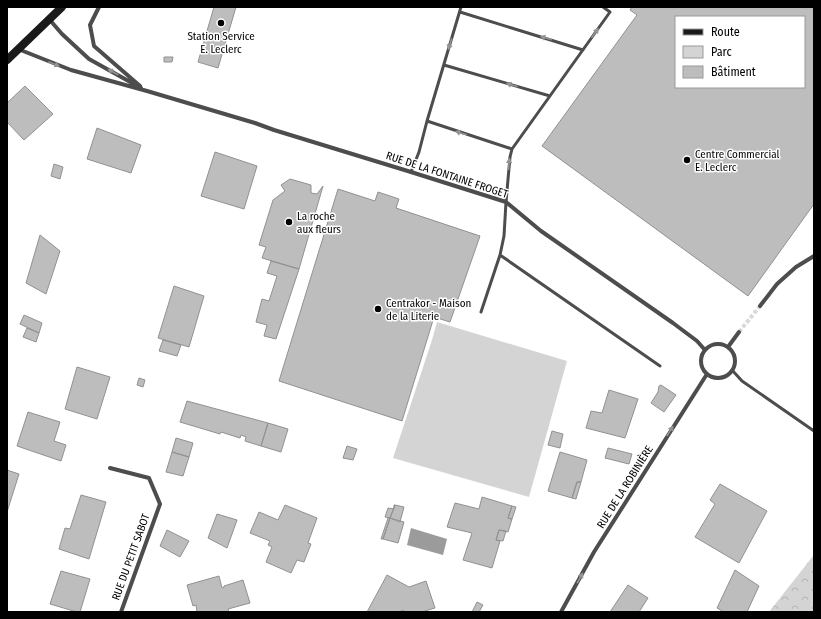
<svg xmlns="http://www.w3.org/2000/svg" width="821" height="619" viewBox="0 0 821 619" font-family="'Fira Sans Condensed',sans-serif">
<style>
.green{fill:#d4d4d4}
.forest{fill:url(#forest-crowns)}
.water{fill:#9b9b9b}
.building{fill:#bdbdbd;stroke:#919191;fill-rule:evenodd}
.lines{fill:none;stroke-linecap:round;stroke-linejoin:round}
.minor-tunnel{stroke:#d9d9d9;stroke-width:4;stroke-dasharray:4 2;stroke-linecap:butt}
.service{stroke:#4d4d4d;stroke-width:3}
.minor{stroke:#4d4d4d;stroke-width:4}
.secondary{stroke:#1a1a1a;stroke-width:8}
.oneway{fill:#949494}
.poi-dot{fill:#000;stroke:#fff;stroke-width:1.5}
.labels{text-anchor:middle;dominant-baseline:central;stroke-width:3;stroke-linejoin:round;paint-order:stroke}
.poi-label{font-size:11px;fill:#000;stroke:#fff;text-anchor:start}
.street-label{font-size:11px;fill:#000;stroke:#fff}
</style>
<defs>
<pattern id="forest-crowns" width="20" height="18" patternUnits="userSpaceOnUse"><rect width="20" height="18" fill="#d4d4d4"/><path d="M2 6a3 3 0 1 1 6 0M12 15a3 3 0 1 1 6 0" fill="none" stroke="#b4b4b4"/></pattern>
</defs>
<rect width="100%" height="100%" fill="#fff"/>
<path class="green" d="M 437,322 L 567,361 L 529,497 L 393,458 L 432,340 Z"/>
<path class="forest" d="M 813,556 L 814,556 L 814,612 L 769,612 Z"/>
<path class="water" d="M 411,528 L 447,539 L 443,555 L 407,545 Z"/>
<path class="building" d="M 214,7 L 236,7 L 218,68 L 198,62 Z
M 632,7 L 814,7 L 814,204 L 748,296 L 542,146 L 637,15 L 630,10 ZM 676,17 L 804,17 L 804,87 L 676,87 Z
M 164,57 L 173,57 L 172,62 L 164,62 Z
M 25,86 L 53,114 L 24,140 L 7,122 L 7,103 Z
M 97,128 L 141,145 L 131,173 L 87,159 Z
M 215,152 L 257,166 L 244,209 L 201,196 Z
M 54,164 L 63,167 L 60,179 L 51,176 Z
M 290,179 L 311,185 L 311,193 L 317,194 L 323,186 L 299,269 L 262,258 L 266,247 L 259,245 L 273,200 L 285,191 L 281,185 Z
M 338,189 L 375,201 L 378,192 L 399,199 L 396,208 L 480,236 L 450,322 L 434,317 L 402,421 L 279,381 Z
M 40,235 L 60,251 L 46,294 L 26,283 Z
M 271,261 L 299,269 L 276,339 L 264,336 L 267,325 L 256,322 L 262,299 L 269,301 L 277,276 L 267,273 Z
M 174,286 L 204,296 L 189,347 L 158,338 Z
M 24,315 L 42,323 L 39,333 L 20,324 Z
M 27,328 L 39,333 L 36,342 L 23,337 Z
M 163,340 L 181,345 L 177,356 L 159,351 Z
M 77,367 L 110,377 L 97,419 L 65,409 Z
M 139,378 L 145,380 L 143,387 L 137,385 Z
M 661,385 L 676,395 L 664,412 L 651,403 L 658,392 L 659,386 Z
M 609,390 L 638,399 L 625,438 L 586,428 L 591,411 L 602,413 Z
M 187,401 L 268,423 L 261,446 L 245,441 L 246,437 L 241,435 L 240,438 L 221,432 L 220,434 L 180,422 Z
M 28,412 L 60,422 L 54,441 L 66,445 L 61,461 L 17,446 Z
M 268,423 L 288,429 L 281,452 L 261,446 Z
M 552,431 L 563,434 L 560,448 L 548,445 Z
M 176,438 L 193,443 L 189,457 L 172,452 Z
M 347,446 L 357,449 L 353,460 L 343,458 Z
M 608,448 L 632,454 L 629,464 L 605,458 Z
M 172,452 L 189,457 L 183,476 L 166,472 Z
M 560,452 L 587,460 L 581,482 L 577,482 L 572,498 L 548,491 Z
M 7,470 L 19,474 L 7,512 Z
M 577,482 L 581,482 L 576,499 L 572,498 Z
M 720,484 L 767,511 L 739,563 L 695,537 L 715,504 L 710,500 Z
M 81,495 L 106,502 L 89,559 L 59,549 L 65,528 L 70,529 Z
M 482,497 L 512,506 L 508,518 L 512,519 L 508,532 L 499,530 L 496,540 L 500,541 L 492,568 L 463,560 L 472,533 L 447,527 L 455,503 L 479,509 Z
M 285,505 L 317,518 L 308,543 L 311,544 L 304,562 L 297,560 L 291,573 L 266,562 L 272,547 L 268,545 L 270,541 L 250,533 L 259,512 L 278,520 Z
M 394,505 L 395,505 L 390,518 L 385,517 L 388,508 L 394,509 Z
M 395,505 L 404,507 L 400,522 L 390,518 Z
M 512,506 L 516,507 L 512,519 L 508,518 Z
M 217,514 L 237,520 L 227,548 L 208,538 Z
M 388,518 L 390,518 L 383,539 L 381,539 Z
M 390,518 L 404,522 L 398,543 L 383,539 Z
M 167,530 L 189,541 L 180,557 L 160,546 Z
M 499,530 L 506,531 L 503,541 L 496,540 Z
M 735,570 L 759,586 L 747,612 L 724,612 L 717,608 Z
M 61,571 L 90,579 L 80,612 L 77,612 L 50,604 Z
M 387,575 L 409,587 L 426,581 L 435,608 L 422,612 L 406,612 L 402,610 L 401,612 L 395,612 L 394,611 L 393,612 L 367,612 Z
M 219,576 L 222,588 L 224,587 L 224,586 L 243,580 L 250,603 L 228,609 L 229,612 L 197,612 L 196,605 L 193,606 L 187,585 Z
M 628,585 L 648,598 L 639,612 L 610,612 Z
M 477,602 L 483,605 L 479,612 L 472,612 Z"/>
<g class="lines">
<path class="minor-tunnel" d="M 739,332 L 760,306"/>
<path class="service" d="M 460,12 L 583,50
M 444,65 L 550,96
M 427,121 L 512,149
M 411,172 L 419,152 L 427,121 L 461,7
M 500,255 L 504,236 L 506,202 L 510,157 L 512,149 L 610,12 L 603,7
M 481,312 L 500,255 L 660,366
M 732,370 L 742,381 L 814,431"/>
<path class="minor" d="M 99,7 L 90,25 L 94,46 L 140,86
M 49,19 L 62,34 L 89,59 L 141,88
M 18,49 L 71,70 L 147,91 L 255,123 L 274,130 L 411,172 L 506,202 L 541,231 L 673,323 L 697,341 L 705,350
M 760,306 L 777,284 L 796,267 L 814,256
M701 361a17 17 0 1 1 34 0a17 17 0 1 1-34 0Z
M 728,347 L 739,332
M 110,468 L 149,478 L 160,504 L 121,612
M 561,612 L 594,552 L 707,374"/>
<path class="secondary" d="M 7,60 L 62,7"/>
</g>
<defs><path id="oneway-solid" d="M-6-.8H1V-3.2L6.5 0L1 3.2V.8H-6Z"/></defs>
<g class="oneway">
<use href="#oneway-solid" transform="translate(595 33) rotate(-54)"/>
<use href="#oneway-solid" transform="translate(546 38) rotate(-163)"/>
<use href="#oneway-solid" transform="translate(450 44) rotate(107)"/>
<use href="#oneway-solid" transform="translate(54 64) rotate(22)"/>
<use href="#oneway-solid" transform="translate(113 72) rotate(-151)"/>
<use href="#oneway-solid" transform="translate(512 85) rotate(-163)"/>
<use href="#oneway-solid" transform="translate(461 133) rotate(-162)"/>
<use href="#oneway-solid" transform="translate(509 164) rotate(-85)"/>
<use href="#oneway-solid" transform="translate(670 431) rotate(-58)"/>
<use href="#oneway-solid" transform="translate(580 578) rotate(-61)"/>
</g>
<g class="poi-dot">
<circle cx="221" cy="23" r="4"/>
<circle cx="687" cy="160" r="4"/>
<circle cx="289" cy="222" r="4"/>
<circle cx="378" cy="309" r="4"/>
</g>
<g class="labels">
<g class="poi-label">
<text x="221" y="36" text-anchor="middle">Station Service<tspan x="221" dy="13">E. Leclerc</tspan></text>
<text x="695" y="154">Centre Commercial<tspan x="695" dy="13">E. Leclerc</tspan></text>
<text x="297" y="216">La roche<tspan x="297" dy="13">aux fleurs</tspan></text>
<text x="386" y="303">Centrakor - Maison<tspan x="386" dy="13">de la Literie</tspan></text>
</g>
<g class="street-label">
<text transform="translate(447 175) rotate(18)">RUE DE LA FONTAINE FROGET</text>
<text transform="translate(625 487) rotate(-58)">RUE DE LA ROBINIÈRE</text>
<text transform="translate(131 557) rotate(-70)">RUE DU PETIT SABOT</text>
</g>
</g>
<rect width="821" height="619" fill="none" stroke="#000000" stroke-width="16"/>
<rect x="675" y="16" width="130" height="72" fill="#ffffff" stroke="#999999"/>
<rect x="683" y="29" width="20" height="6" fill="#1a1a1a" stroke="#999999"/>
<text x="711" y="36" font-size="12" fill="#000000">Route</text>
<rect x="683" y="46" width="20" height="12" fill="#d4d4d4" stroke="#999999"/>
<text x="711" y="56" font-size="12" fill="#000000">Parc</text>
<rect x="683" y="66" width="20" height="12" fill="#bdbdbd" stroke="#999999"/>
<text x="711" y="76" font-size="12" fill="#000000">Bâtiment</text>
</svg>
